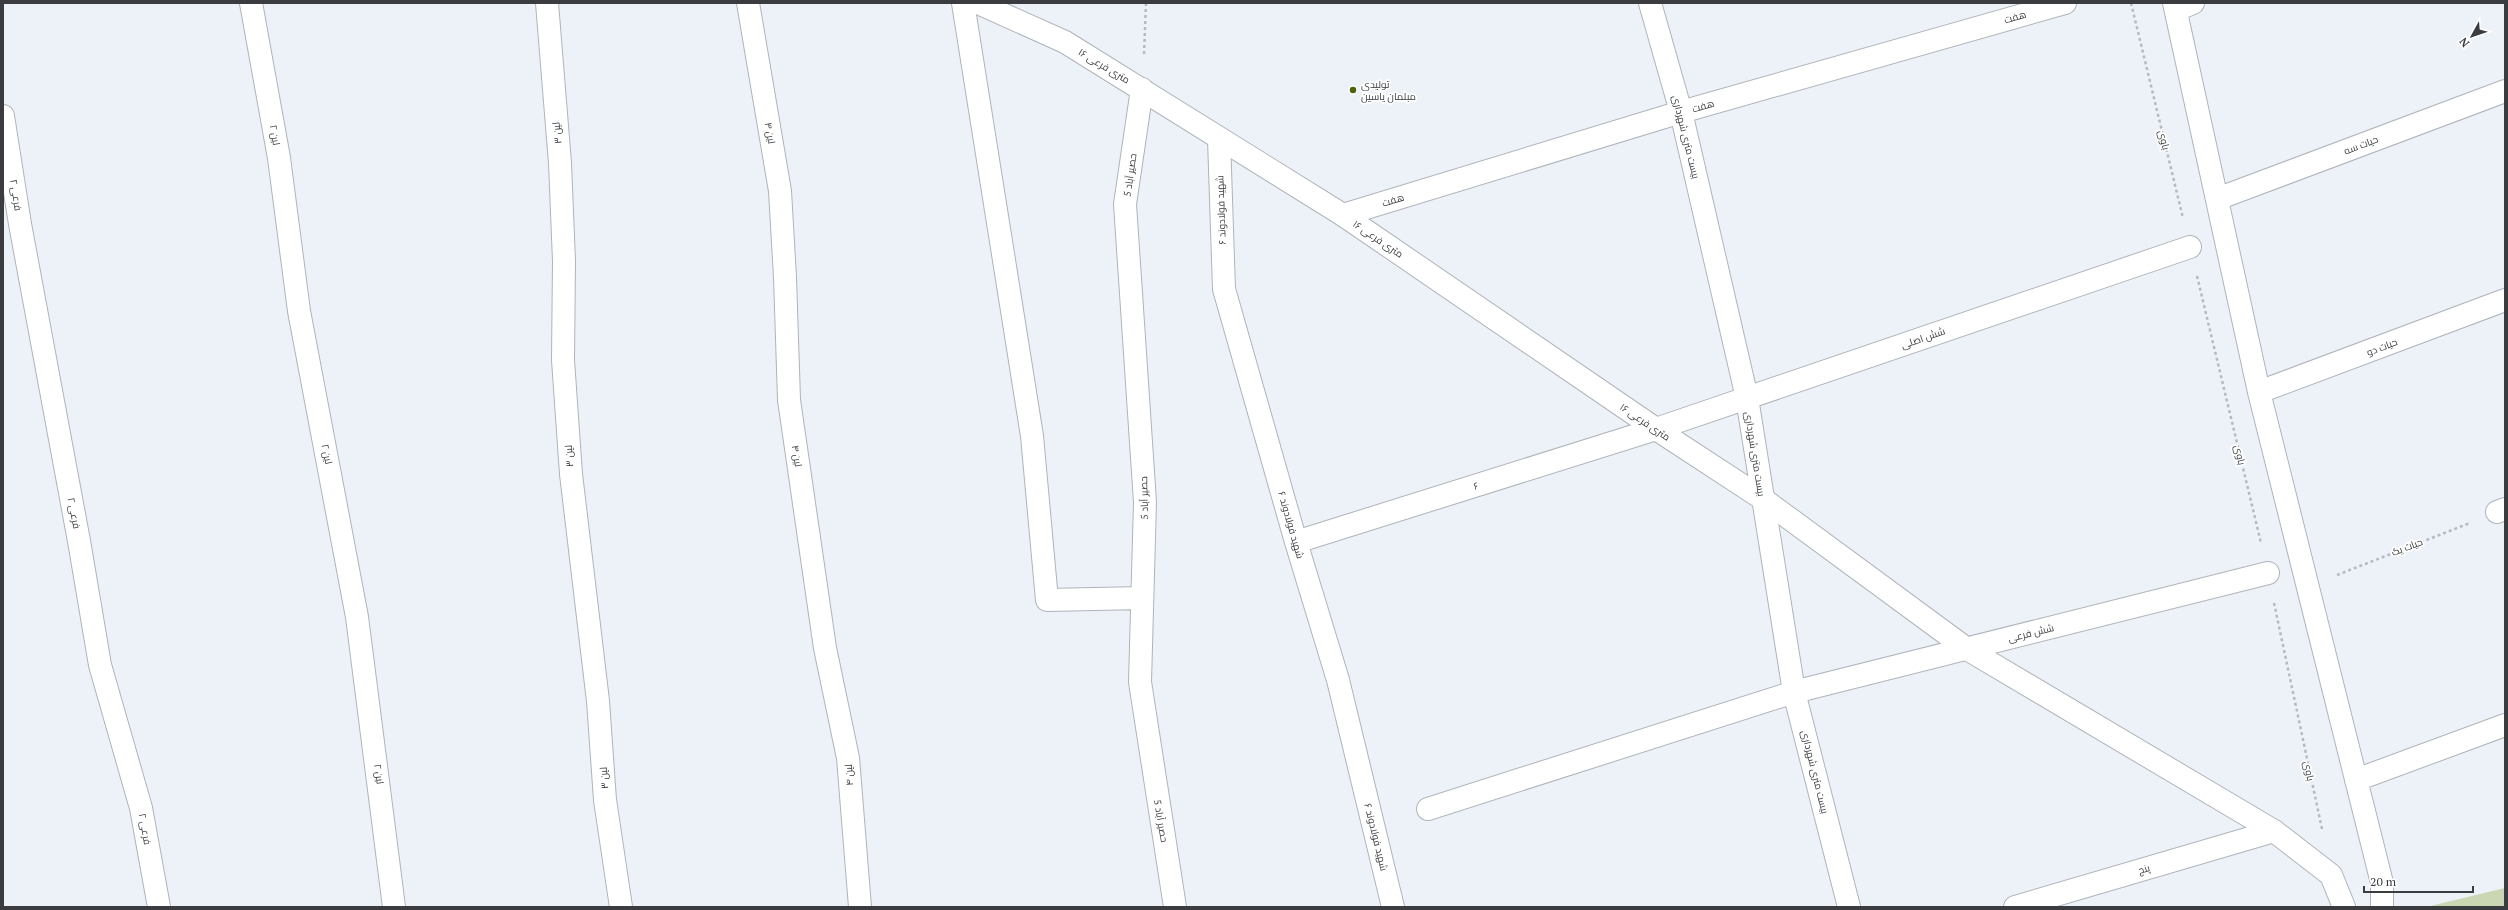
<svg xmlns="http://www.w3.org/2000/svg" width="2508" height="910" viewBox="0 0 2508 910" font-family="'PT Serif',Cairo,serif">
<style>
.green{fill:#cbd6b3}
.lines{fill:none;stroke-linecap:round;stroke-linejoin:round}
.street-casing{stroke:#afb4ba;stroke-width:24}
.secondary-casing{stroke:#afb4ba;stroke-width:24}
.path{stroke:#b6bac0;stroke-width:2.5;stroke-dasharray:3 3;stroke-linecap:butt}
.street{stroke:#fff;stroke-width:22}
.secondary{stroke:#fff;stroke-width:22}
.poi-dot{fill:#50620b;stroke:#fff;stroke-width:1.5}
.labels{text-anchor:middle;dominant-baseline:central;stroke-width:3.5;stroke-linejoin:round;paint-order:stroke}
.street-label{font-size:10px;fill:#3a3c3f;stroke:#fff}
.poi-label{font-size:10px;fill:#3a3c3f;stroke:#fff;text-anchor:start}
</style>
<rect width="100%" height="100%" fill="#edf2f9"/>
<path class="green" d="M 2505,888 L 2505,907 L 2426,907 Z"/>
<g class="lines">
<defs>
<path id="street" d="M 251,3 L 279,158 L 299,311 L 357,617 L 394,907
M 547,3 L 560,163 L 564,261 L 563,360 L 571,474 L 598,701 L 605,800 L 621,907
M 748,3 L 780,191 L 785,277 L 789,400 L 825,648 L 848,758 L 860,907
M 963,3 L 1032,436 L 1047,600 L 1142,598
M 2174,3 L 2259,392 L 2382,883 L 2382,907
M 2176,10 L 2193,3
M 1142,89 L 1125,204 L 1145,502 L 1140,682 L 1175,907
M 3,116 L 20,224 L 79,541 L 100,665 L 141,808 L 159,907
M 1219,139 L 1224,289 L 1296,542 L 1338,680 L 1393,907
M 2217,199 L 2505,91
M 1343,215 L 1681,112 L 2065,3
M 2259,392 L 2505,300
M 2497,512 L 2505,509
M 1296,542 L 1656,429 L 2190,247
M 2356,780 L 2505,725
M 1428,809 L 1794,692 L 2268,573
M 2015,907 L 2274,831"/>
<path id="secondary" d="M 978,3 L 1065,42 L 1343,215 L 1656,429 L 1763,499 L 1967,649 L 2274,831 L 2331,875 L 2344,907
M 1650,3 L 1681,112 L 1747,398 L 1794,692 L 1849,907"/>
</defs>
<use href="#street" class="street-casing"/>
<use href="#secondary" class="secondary-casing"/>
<path class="path" d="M 2131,3 L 2183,218
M 1144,54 L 1146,3
M 2197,276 L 2261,543
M 2337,575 L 2470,523
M 2274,603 L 2322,829"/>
<use href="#street" class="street"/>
<use href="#secondary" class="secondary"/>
</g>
<circle class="poi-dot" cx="1353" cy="90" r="4"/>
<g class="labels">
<g class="street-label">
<text transform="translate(2015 17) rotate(-16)">هفت</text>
<text transform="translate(1104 66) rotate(31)">۱۶ متری فرعی</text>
<text transform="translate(1703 106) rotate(-16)">هفت</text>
<text transform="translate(557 133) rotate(-96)">لین ۳</text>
<text transform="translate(770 133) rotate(80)">لین ۴</text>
<text transform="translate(275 135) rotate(80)">لین ۲</text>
<text transform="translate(1686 137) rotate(76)">بیست متری شهرداری</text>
<text transform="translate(2164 140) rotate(76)">باوی</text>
<text transform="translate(2361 145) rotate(-21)">حیات سه</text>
<text transform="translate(1130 175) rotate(-82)">حصیر آباد 5</text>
<text transform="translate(16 195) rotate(81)">۲ فرعی</text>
<text transform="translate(1393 200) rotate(-17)">هفت</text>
<text transform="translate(1221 210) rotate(-92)">شهید فولادوند ۶</text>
<text transform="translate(1378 239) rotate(34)">۱۶ متری فرعی</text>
<text transform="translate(1923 338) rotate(-19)">شش اصلی</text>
<text transform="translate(2382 347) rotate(-21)">حیات دو</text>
<text transform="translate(1645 422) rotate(34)">۱۶ متری فرعی</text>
<text transform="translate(327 454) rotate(79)">لین ۲</text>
<text transform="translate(1755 454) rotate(81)">بیست متری شهرداری</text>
<text transform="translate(2240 455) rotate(77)">باوی</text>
<text transform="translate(569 456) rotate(-94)">لین ۳</text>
<text transform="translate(797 456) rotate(81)">لین ۴</text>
<text transform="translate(1476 486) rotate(-17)">۶</text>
<text transform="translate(1144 498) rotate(-91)">حصیر آباد 5</text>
<text transform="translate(74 513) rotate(79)">۲ فرعی</text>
<text transform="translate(1291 525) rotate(74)">شهید فولادوند ۶</text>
<text transform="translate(2407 547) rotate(-21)">حیات یک</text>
<text transform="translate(2031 633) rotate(-14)">شش فرعی</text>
<text transform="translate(2309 771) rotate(78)">باوی</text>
<text transform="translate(1815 772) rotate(76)">بیست متری شهرداری</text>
<text transform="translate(379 774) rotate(82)">لین ۲</text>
<text transform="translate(849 775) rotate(-94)">لین ۴</text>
<text transform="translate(604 778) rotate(-94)">لین ۳</text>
<text transform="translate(1161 821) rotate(80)">حصیر آباد 5</text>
<text transform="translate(145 829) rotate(80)">۲ فرعی</text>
<text transform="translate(1376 837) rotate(76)">شهید فولادوند ۶</text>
<text transform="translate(2144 869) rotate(-16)">پنج</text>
</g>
<g class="poi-label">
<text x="1361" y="84">تولیدی<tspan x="1361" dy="12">مبلمان یاسین</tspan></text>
</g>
</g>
<rect width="2508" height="910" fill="none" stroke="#3a3c3f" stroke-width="8"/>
<g transform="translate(2472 36) rotate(230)" stroke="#ffffff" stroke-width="3" paint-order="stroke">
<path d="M0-3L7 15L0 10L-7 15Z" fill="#3a3c3f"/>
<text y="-6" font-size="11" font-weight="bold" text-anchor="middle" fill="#3a3c3f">N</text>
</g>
<path d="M2364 886v6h109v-6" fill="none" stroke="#3a3c3f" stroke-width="2"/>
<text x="2370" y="886" font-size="12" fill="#3a3c3f" stroke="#ffffff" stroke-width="3" paint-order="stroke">20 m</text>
</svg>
